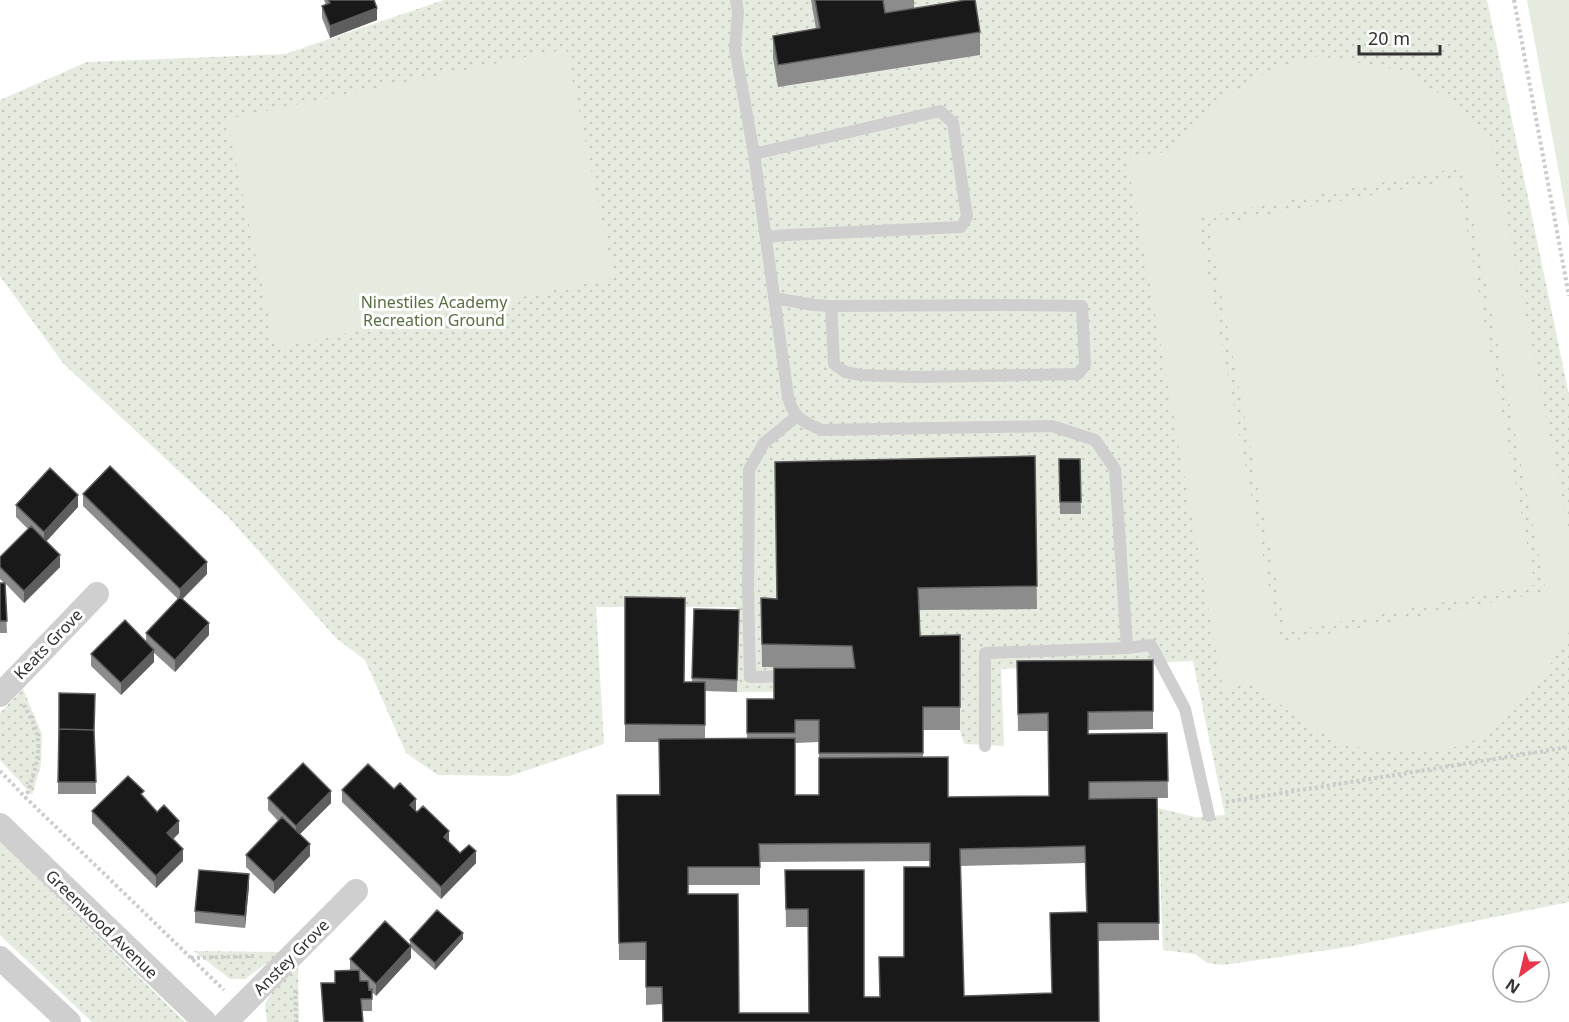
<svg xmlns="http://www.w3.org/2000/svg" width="1569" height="1022" viewBox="0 0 1569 1022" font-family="'Noto Sans',sans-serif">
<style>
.grass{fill:url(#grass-dots)}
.garden{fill:#e5ebde;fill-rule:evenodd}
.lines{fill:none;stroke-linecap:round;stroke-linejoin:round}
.path{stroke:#ccc;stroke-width:4;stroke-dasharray:3 3;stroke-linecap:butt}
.service{stroke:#cfcfcf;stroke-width:12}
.minor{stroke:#cfcfcf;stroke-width:24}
.wall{fill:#8c8c8c;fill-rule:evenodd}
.shaded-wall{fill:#5e5e5e}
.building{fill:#191919;stroke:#5e5e5e;stroke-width:1.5;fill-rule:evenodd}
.labels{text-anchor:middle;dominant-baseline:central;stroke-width:6;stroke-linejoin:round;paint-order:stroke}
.park-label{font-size:16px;fill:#576f3e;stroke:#fff}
.street-label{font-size:16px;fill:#323232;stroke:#fff}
</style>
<defs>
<pattern id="grass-dots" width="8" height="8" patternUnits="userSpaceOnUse" patternTransform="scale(1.5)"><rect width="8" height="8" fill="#e5ebde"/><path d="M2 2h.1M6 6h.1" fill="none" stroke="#c5cabf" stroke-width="1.8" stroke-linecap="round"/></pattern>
</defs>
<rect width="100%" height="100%" fill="#fff"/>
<path class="grass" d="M 444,0 L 1487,0 L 1569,395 L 1569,902 L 1342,948 L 1223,965 L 1207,963 L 1195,954 L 1163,950 L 1158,808 L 1195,817 L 1225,815 L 1193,661 L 1001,669 L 1004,746 L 964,744 L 960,730 L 960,690 L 737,692 L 739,622 L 736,607 L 596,607 L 604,744 L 510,776 L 438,775 L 406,753 L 365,660 L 336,638 L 229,518 L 63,363 L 0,276 L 0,100 L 87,62 L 285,54 Z
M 23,689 L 42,734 L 41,765 L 32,795 L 0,760 L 0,713 Z
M 0,841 L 185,1022 L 92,1022 L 0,935 Z
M 194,951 L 282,952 L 245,979 L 230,979 Z
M 298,966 L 299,1022 L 267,1022 L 265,1004 L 277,985 Z"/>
<path class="garden" d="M 1527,0 L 1569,0 L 1569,227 Z
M 566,49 L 614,278 L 275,348 L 227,119 Z
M 1319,56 L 1404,71 L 1447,99 L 1491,142 L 1569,532 L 1569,632 L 1545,674 L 1515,710 L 1487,736 L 1449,749 L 1394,749 L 1349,747 L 1302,722 L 1254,683 L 1223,689 L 1127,159 L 1175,150 L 1211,105 L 1272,69 ZM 1463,167 L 1546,592 L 1280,643 L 1197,218 Z
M 1457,179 L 1535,585 L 1286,632 L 1208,226 Z"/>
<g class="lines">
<path class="path" d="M 1514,0 L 1569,296
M 24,705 C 28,713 34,723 36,731 C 43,753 32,778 26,798 L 224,990
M 0,771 L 26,798
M 1226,802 L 1569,747
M 191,958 L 256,956
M 295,990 L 296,1022"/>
<path class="service" d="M 736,0 L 738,12 L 735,48 L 754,154 L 788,396 C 792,417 804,423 822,430 L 1052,426 L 1095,440 L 1115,469 L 1127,648 L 985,653 L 985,746
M 754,154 L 940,111 L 953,123 L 967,217 L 961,227 L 788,235 L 766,237
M 774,298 L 814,305 L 831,306 L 1008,305 L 1082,306 L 1085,365 L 1078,374 L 918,377 L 860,375 L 845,372 L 834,364 L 831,306
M 1127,648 L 1151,645 L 1185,709 L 1209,816
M 789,676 L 750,677 L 748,587 L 749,470 L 764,443 L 797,416"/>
<path class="minor" d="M 0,695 L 97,594
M 0,825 L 205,1022
M 0,958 L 69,1022
M 226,1022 L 356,891"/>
</g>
<path class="wall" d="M 324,0 L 374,0 L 377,20 L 330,38 L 322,18 L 322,6 L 326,5 Z
M 811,0 L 914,0 L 914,8 L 980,32 L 980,55 L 778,87 L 773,58 L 773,36 L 816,29 Z
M 1035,456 L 1037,609 L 919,610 L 920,636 L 960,635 L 960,730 L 923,730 L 923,758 L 948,797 L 1049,796 L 1048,731 L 1018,731 L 1017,661 L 1153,660 L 1153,729 L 1088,730 L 1088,734 L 1167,733 L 1168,798 L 1157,798 L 1159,940 L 1098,941 L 1099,1022 L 662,1022 L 662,1004 L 646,1005 L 646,960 L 619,960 L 617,795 L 659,795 L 659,742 L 625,742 L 625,597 L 685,682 L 692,682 L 694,609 L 739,622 L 737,692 L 705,691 L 705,739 L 747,739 L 747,699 L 774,699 L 852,668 L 762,667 L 761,598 L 776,599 ZM 819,742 L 819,795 L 795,795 L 795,743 ZM 930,861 L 930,867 L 904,957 L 880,997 L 864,997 L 785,870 L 786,927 L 808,927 L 809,1013 L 739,1013 L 688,894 L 688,885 L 760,885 L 760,862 ZM 1085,863 L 1086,912 L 1051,993 L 964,996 L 960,866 Z
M 1059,459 L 1080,459 L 1081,514 L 1060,514 Z
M 83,494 L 207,574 L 183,599 L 209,635 L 175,672 L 154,653 L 154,662 L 121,695 L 91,666 L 91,654 L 146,642 L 146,633 L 178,599 L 83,506 Z
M 16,505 L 78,507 L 46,541 L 60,567 L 24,603 L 5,583 L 7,633 L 0,633 L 0,583 L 4,583 L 0,579 L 0,557 L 28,529 L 16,517 Z
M 59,693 L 94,733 L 96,794 L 58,794 Z
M 394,789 L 460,853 L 476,863 L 441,899 L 342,802 L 342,790 Z
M 144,798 L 179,833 L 173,839 L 183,861 L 156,888 L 92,823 L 92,811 Z
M 268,798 L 331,803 L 300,834 L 310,856 L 274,894 L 246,867 L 246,855 L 278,821 L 268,810 Z
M 249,886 L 245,928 L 195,923 L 195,911 Z
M 463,939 L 435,970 L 411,948 L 411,958 L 376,996 L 372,992 L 372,1011 L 362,1011 L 363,1022 L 323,1022 L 321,983 L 335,983 L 350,970 L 350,959 L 410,944 L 410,940 Z"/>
<path class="shaded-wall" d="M 377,8 L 377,20 L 330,38 L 330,26 Z
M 78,495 L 78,507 L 44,544 L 44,532 Z
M 60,555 L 60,567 L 24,603 L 24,591 Z
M 207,562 L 207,574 L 180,601 L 180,589 Z
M 209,623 L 209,635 L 175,672 L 175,660 Z
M 154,650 L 154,662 L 121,695 L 121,683 Z
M 331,791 L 331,803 L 296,838 L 296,826 Z
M 416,799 L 416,811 L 410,805 Z
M 179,821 L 179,833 L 167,845 L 167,833 Z
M 449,831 L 449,843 L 444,837 Z
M 310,844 L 310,856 L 274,894 L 274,882 Z
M 183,849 L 183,861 L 156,888 L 156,876 Z
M 476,851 L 476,863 L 441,899 L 441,887 Z
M 249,874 L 249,886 L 245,928 L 245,916 Z
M 463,933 L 463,939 L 435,970 L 435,963 Z
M 411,946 L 411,958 L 376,996 L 376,984 Z"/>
<path class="building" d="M 328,0 L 374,0 L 377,8 L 330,26 L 322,6 L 330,3 Z
M 815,0 L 883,0 L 885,13 L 966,0 L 975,0 L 980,32 L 778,65 L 773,36 L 820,28 Z
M 1035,456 L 1037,586 L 918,588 L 920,636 L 960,635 L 960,707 L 923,707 L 923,753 L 819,753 L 819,720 L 795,720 L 795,733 L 747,733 L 747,699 L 774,699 L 774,668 L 855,668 L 852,646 L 762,644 L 761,598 L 777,599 L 775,462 Z
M 1059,459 L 1080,459 L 1081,502 L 1060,502 Z
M 110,466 L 207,562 L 180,589 L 83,494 Z
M 50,468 L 78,495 L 44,532 L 16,505 Z
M 31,526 L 60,555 L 24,591 L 0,567 L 0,557 Z
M 0,583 L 5,583 L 7,621 L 0,621 Z
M 180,597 L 209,623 L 175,660 L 146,633 Z
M 625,597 L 685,598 L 684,682 L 705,682 L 705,725 L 625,724 Z
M 694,609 L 739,610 L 737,680 L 692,678 Z
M 125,620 L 154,650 L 121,683 L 91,654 Z
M 1153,660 L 1153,711 L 1088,712 L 1088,734 L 1167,733 L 1168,781 L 1089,782 L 1089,799 L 1157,798 L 1159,923 L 1098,923 L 1099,1022 L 663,1022 L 662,987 L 646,987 L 646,942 L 619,943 L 617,795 L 660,795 L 659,739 L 795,738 L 795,795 L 819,795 L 819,758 L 948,757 L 948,797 L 1049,796 L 1048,713 L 1018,714 L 1017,661 ZM 930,843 L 930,867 L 904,867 L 904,957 L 879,957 L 880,997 L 864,997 L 864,870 L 785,870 L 786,909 L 808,909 L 809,1013 L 739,1013 L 738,894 L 688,894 L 688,867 L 760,867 L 759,844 ZM 1085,846 L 1087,912 L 1050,913 L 1052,993 L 964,996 L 960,849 Z
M 59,693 L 95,694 L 94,731 L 94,730 L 59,729 Z
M 59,729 L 94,730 L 96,782 L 58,782 Z
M 303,763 L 331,791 L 296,826 L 268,798 Z
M 368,764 L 394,789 L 400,783 L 416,799 L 410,805 L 417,812 L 423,806 L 449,831 L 444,837 L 460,853 L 469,845 L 476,851 L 441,887 L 342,790 Z
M 128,776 L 144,791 L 141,794 L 157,812 L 164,805 L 179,821 L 167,833 L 183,849 L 156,876 L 92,811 Z
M 282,817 L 310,844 L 274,882 L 246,855 Z
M 199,870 L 249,874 L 245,916 L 195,911 Z
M 437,910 L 463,933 L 435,963 L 410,940 Z
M 385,921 L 411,946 L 376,984 L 350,959 Z
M 359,970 L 360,981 L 368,981 L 369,990 L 372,989 L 372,999 L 361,999 L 363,1022 L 324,1022 L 321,983 L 335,983 L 335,971 Z"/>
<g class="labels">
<g class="park-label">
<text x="434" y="302">Ninestiles Academy<tspan x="434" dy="18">Recreation Ground</tspan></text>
</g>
<g class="street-label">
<text transform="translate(48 644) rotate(-46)">Keats Grove</text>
<text transform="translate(102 924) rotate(44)">Greenwood Avenue</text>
<text transform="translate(291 957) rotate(-45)">Anstey Grove</text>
</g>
</g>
<g transform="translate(1521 974) rotate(214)"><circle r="28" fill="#ffffff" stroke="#adadad" stroke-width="1.5"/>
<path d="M0-4.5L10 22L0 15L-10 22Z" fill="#e83549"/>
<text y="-9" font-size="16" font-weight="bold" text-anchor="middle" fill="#323232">N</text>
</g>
<path d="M1359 45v9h81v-9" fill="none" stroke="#323232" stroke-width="3"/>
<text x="1368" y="45" font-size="18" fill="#323232" stroke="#ffffff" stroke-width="4.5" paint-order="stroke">20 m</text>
</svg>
